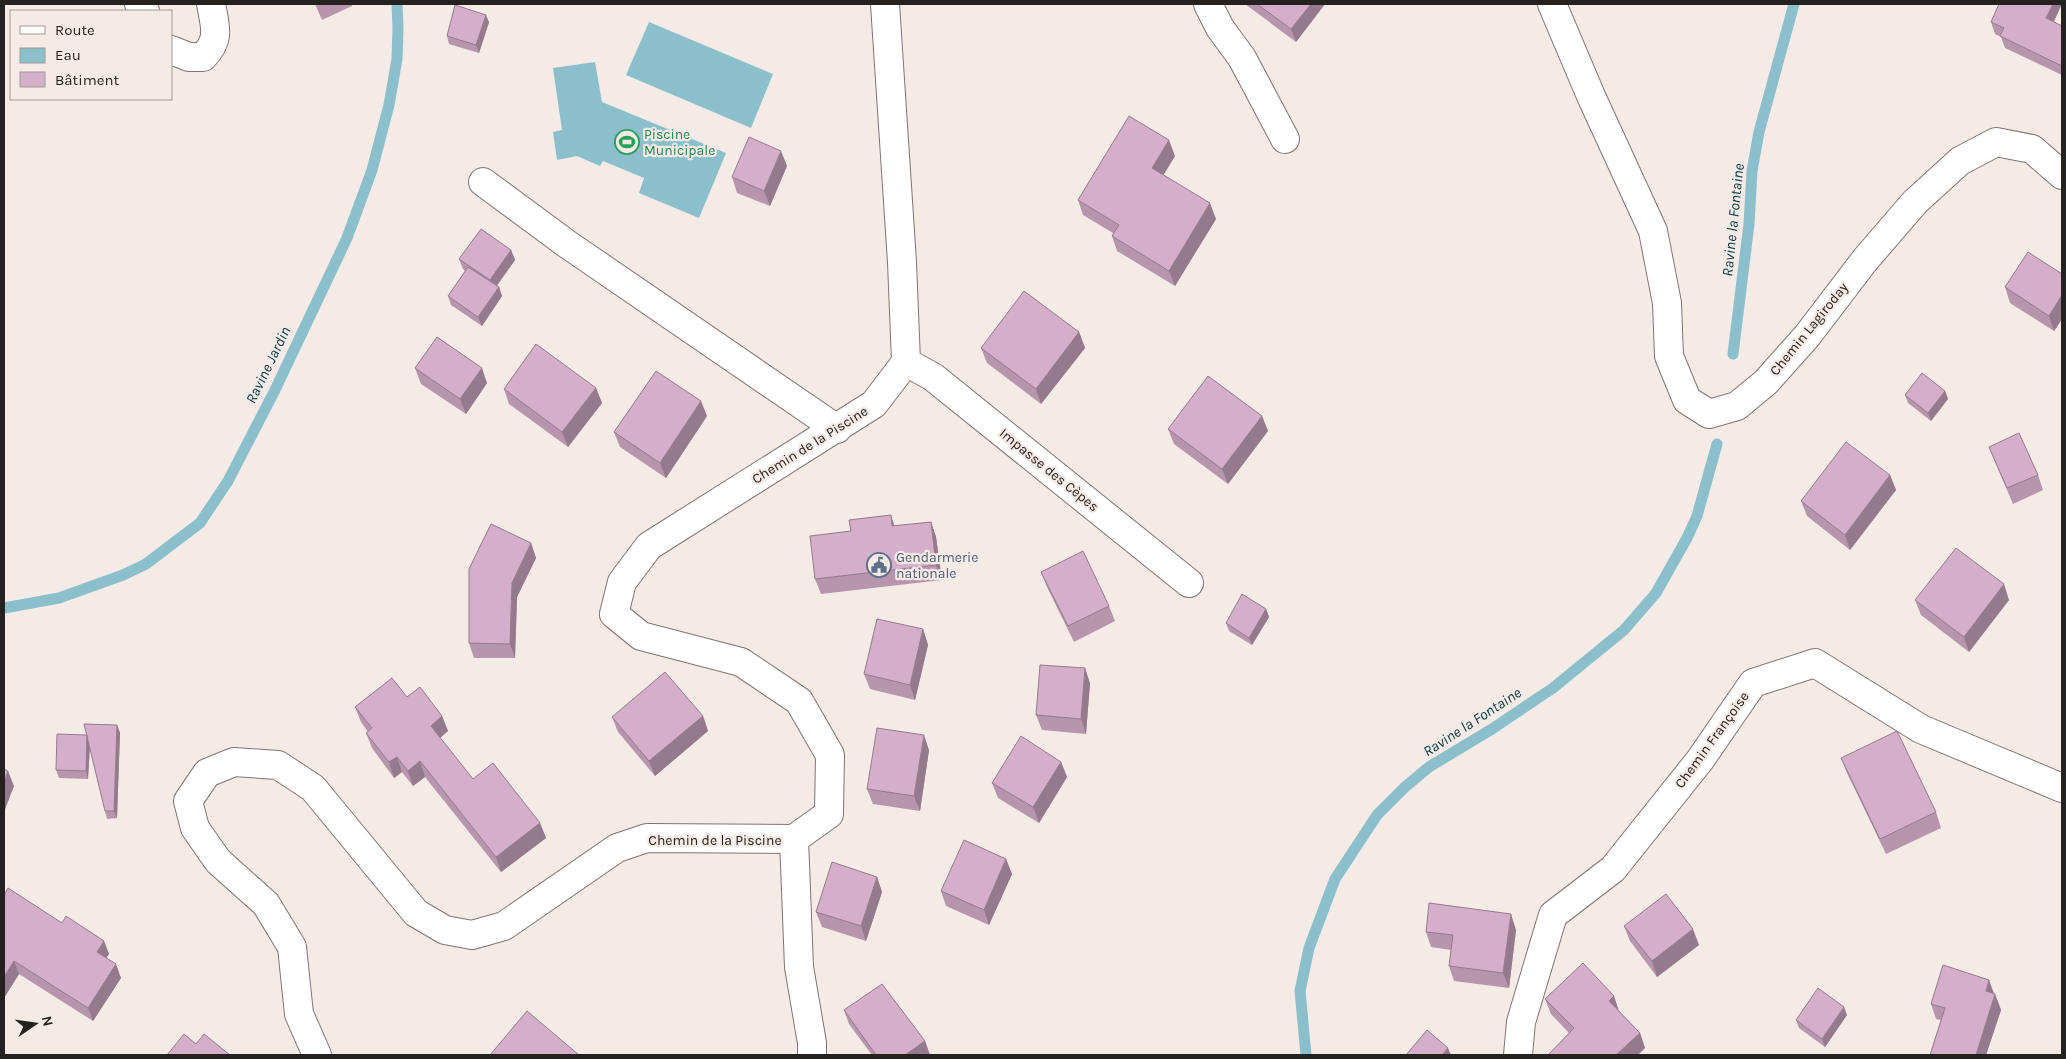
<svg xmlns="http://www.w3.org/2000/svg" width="2066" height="1059" viewBox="0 0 2066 1059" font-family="Karla,sans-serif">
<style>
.water{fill:#8cbfcc}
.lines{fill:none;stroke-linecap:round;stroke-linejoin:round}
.stream{stroke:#8cbfcc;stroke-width:11}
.minor-casing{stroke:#7e7572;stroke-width:30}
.minor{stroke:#fff;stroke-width:28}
.wall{fill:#b796ad}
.shaded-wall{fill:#957a8d}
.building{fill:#d5afc9;stroke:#957a8d}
.labels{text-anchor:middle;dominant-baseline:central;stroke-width:4.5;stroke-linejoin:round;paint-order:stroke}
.leisure-label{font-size:14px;fill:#27864d;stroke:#f4eae6;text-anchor:start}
.street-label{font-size:14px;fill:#24211f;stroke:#f4eae6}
.service-label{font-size:14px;fill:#4e5e75;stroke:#f4eae6;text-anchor:start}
.water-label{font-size:15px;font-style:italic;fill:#043640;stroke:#f4eae6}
</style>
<rect width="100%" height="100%" fill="#f4eae6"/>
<path class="water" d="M 649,22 L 773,74 L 751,128 L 626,75 Z
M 595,62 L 602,102 L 726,153 L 699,218 L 639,193 L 644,178 L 603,161 L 600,166 L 577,156 L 557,160 L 553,132 L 562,130 L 553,68 Z"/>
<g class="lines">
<path class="stream" d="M 1733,354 L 1749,224 L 1752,171 L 1759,132 L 1794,4
M 4,608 L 59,598 L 123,575 L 146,564 L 200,523 L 228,481 L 275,390 L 347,238 L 372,170 L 389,105 L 397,59 L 398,29 L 397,4
M 1306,1055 L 1300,991 L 1309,948 L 1335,879 L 1377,815 L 1405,787 L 1429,767 L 1492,729 L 1553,688 L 1624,630 L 1656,593 L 1687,538 L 1697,516 L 1717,444"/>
<defs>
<path id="minor" d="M 139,4 L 145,11
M 1208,4 L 1220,28 L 1242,58 L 1285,139
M 1552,4 L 1591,96 L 1653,231 L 1667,303 L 1669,356 L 1687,400 L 1709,414 L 1737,406 L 1766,382 L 1807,336 L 1865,260 L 1915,202 L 1960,161 L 1996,142 L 2032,149 L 2062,175
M 171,50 L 189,57 L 203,57 C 221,39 215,27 211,4
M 483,182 L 567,244 L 837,429
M 906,362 L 933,377 L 1189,583
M 794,839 L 799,967 L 812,1043 L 812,1055
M 317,1055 L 299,1014 L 292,947 L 266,904 L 218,861 L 195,828 L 188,801 L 207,773 L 234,762 L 278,765 L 313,788 L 416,913 L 445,930 L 472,935 L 504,926 L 617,848 L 647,838 L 794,839 L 829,814 L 830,755 L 799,701 L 741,662 L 641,636 L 614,614 L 622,582 L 649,546 L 874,404 L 906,362 L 902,262 L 885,4
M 1518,1055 L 1521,1022 L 1553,915 L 1613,869 L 1700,760 L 1753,683 L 1815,663 L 1921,729 L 2062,788"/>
</defs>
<use href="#minor" class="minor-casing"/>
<use href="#minor" class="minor"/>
</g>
<path class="wall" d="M 315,4 L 352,4 L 352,6 L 322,20 Z
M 1245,4 L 1325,4 L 1296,42 Z
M 489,22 L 479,53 L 449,44 L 447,36 Z
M 1991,22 L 2054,22 L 2062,26 L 2062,75 L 2005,48 L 2001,37 L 1995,34 Z
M 1175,156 L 1163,175 L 1216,219 L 1175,286 L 1117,251 L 1112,236 L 1113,233 L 1083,215 L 1078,200 Z
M 787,166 L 770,206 L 737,193 L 732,177 Z
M 511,250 L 515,260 L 497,286 L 499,287 L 502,296 L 482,326 L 451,305 L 448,296 L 465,271 L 463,269 L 459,259 Z
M 2062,274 L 2062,319 L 2054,331 L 2010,303 L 2005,287 Z
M 1079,332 L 1085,348 L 1041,404 L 987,363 L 981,348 Z
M 415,368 L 487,383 L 466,414 L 421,384 Z
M 596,388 L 602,403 L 568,447 L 509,404 L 504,389 Z
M 1945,391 L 1948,399 L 1931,421 L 1908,403 L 1905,395 Z
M 707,416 L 666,478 L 620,447 L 614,432 Z
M 1262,416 L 1268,431 L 1228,484 L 1174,444 L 1168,429 Z
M 1989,447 L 2038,475 L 2043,490 L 2013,504 L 1995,462 Z
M 1890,475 L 1896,490 L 1850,550 L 1807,516 L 1801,501 Z
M 931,522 L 936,537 L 942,580 L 821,594 L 815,579 L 894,526 Z
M 531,543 L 536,558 L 517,597 L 515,658 L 474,658 L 469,643 Z
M 1041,572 L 1109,606 L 1115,621 L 1074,642 L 1047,587 Z
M 1915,600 L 2009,600 L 1969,652 L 1921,615 Z
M 1266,609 L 1269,617 L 1252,645 L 1229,631 L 1226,623 Z
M 923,629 L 928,645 L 915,700 L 870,689 L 864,674 Z
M 1090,683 L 1086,734 L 1042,730 L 1036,715 Z
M 407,697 L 442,716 L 448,731 L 440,738 L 473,779 L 540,823 L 546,838 L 501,872 L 425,777 L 413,786 L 402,772 L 394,778 L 372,748 L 366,733 L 368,732 L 361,722 L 355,707 Z
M 703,716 L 708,731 L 655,776 L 618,732 L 612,717 Z
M 117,725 L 120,733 L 117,818 L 107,819 L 105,811 L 90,746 L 88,779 L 59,778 L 56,770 L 87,735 Z
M 929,750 L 920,811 L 873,804 L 867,789 Z
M 1841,758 L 1936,812 L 1941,828 L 1886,854 L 1847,773 Z
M 1061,762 L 1067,777 L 1039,823 L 998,798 L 992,783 Z
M 1006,859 L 1012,874 L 989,925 L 946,906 L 941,891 Z
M 877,877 L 882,892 L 866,941 L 822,927 L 816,912 Z
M 4,895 L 62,923 L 104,941 L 109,954 L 106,958 L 121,978 L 93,1021 L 19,974 L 4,998 Z
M 1624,926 L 1699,945 L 1657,977 L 1630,941 Z
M 1516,930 L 1509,988 L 1454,981 L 1449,966 L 1451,950 L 1431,947 L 1426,932 Z
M 1994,994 L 1995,994 L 2001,1010 L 1986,1055 L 1930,1055 L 1941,1020 L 1936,1019 L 1931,1004 Z
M 1545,999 L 1619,1011 L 1640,1033 L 1645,1048 L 1569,1033 L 1551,1014 Z
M 844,1010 L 925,1041 L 930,1055 L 872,1055 L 849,1024 Z
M 1847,1015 L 1825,1047 L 1799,1028 L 1796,1020 Z"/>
<path class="shaded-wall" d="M 1311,4 L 1325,4 L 1296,42 L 1291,29 Z
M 2053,4 L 2062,4 L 2050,30 L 2046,18 Z
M 486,15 L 489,22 L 479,53 L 476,45 Z
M 1169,140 L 1175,156 L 1158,184 L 1152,168 Z
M 781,151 L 787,166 L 770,206 L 764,191 Z
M 1210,203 L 1216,219 L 1175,286 L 1169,271 Z
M 511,250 L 515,260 L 493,290 L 490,280 Z
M 499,287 L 502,296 L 482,326 L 478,317 Z
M 2062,295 L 2062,319 L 2054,331 L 2049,316 Z
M 1079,332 L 1085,348 L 1041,404 L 1036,389 Z
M 482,368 L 487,383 L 466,414 L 460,399 Z
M 596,388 L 602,403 L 568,447 L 562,432 Z
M 1945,391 L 1948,399 L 1931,421 L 1928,413 Z
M 701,401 L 707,416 L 666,478 L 660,463 Z
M 1262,416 L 1268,431 L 1228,484 L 1222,469 Z
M 1890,475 L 1896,490 L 1850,550 L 1845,535 Z
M 891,515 L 896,531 L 892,526 Z
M 931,522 L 936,537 L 942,580 L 936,565 Z
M 531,543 L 536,558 L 517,597 L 515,658 L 510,644 L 512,583 Z
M 2004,584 L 2009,600 L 1969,652 L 1964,637 Z
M 1266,609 L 1269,617 L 1252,645 L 1249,638 Z
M 923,629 L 928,645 L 915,700 L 910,685 Z
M 1085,668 L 1090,683 L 1086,734 L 1081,719 Z
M 442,716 L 448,731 L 436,741 L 431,726 Z
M 703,716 L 708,731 L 655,776 L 649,761 Z
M 117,725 L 120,733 L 117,818 L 114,811 Z
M 87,735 L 90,743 L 88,779 L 86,771 Z
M 924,735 L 929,750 L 920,811 L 914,796 Z
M 397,757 L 402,772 L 394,778 L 389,762 Z
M 420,761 L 425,777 L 413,786 L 408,771 Z
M 1061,762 L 1067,777 L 1039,823 L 1033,807 Z
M 8,771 L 14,786 L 4,812 L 4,782 Z
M 540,823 L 546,838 L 501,872 L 496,857 Z
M 1006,859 L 1012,874 L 989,925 L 984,910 Z
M 877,877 L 882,892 L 866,941 L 861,926 Z
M 1511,914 L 1516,930 L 1509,988 L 1503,973 Z
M 1693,929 L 1699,945 L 1657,977 L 1652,961 Z
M 104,941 L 109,954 L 101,965 L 97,952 Z
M 14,961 L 19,974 L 4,998 L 4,977 Z
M 116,964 L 121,978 L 93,1021 L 88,1008 Z
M 1989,980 L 1995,996 L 1986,991 Z
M 1995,994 L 2001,1010 L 1986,1055 L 1976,1055 Z
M 1614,996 L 1619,1011 L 1609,1001 Z
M 1844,1007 L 1847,1015 L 1825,1047 L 1822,1039 Z
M 1640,1033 L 1645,1048 L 1638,1055 L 1616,1055 Z
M 925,1041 L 930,1055 L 905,1055 Z
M 1448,1048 L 1451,1055 L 1442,1055 Z"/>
<path class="building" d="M 1257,4 L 1311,4 L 1291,29 Z
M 1999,4 L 2053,4 L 2046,18 L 2062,26 L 2062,66 L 2000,36 L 2004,28 L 1991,22 Z
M 455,5 L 486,15 L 476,45 L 447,36 Z
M 1129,116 L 1169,140 L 1152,168 L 1210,203 L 1169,271 L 1112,236 L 1119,225 L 1078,200 Z
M 749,137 L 781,151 L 764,191 L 732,177 Z
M 481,229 L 511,250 L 490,280 L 459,259 Z
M 2028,252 L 2062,274 L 2062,295 L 2049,316 L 2005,287 Z
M 468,267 L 499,287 L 478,317 L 448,296 Z
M 1024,291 L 1079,332 L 1036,389 L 981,348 Z
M 437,337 L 482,368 L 460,399 L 415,368 Z
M 536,344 L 596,388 L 562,432 L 504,389 Z
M 656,371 L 701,401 L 660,463 L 614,432 Z
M 1922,373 L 1945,391 L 1928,413 L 1905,395 Z
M 1208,376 L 1262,416 L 1222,469 L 1168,429 Z
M 2019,433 L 2038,475 L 2007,488 L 1989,447 Z
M 1846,442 L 1890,475 L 1845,535 L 1801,501 Z
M 891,515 L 892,526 L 931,522 L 936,565 L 815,579 L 810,536 L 851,531 L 849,520 Z
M 491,524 L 531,543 L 512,583 L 510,644 L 469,643 L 469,569 Z
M 1956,548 L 2004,584 L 1964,637 L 1915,600 Z
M 1083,551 L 1109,606 L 1068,626 L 1041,572 Z
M 1242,594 L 1266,609 L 1249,638 L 1226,623 Z
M 877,619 L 923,629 L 910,685 L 864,674 Z
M 1040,665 L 1085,668 L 1081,719 L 1036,715 Z
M 665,672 L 703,716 L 649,761 L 612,717 Z
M 392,678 L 407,697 L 420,687 L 442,716 L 431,726 L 473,779 L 493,763 L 540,823 L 496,857 L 420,761 L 408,771 L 397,757 L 389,762 L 366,733 L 372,728 L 355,707 Z
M 84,724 L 117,725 L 114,811 L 105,811 Z
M 877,728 L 924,735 L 914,796 L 867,789 Z
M 1897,731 L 1936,812 L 1880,839 L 1841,758 Z
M 57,734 L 87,735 L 86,771 L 56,770 Z
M 1021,736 L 1061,762 L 1033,807 L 992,783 Z
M 4,769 L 8,771 L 4,782 Z
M 964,840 L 1006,859 L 984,910 L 941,891 Z
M 832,862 L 877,877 L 861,926 L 816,912 Z
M 8,888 L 62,923 L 66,916 L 104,941 L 97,952 L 116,964 L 88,1008 L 14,961 L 4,977 L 4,895 Z
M 1666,894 L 1693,929 L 1652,961 L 1624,926 Z
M 1429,903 L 1511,914 L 1503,973 L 1449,966 L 1453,935 L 1426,932 Z
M 1583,963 L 1614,996 L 1609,1001 L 1640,1033 L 1616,1055 L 1548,1055 L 1574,1028 L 1545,999 Z
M 1943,965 L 1989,980 L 1986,991 L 1995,994 L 1976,1055 L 1930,1055 L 1945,1008 L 1931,1004 Z
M 882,984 L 925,1041 L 905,1055 L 876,1055 L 844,1010 Z
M 1818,988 L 1844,1007 L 1822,1039 L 1796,1020 Z
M 527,1011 L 579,1055 L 490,1055 Z
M 1427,1030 L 1448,1048 L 1442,1055 L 1406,1055 Z
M 184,1034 L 196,1044 L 204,1034 L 230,1055 L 167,1055 Z"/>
<defs>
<symbol id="stadium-ring" viewBox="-11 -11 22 22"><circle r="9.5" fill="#f4eae6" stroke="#2e9e5b" stroke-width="1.5"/><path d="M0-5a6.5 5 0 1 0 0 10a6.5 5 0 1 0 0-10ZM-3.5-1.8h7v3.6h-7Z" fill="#2e9e5b"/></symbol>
<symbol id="civic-ring" viewBox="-11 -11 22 22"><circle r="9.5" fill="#f4eae6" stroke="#5c6f8a" stroke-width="1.5"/><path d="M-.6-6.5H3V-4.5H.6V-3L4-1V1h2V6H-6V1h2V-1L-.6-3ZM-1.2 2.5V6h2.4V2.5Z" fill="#5c6f8a"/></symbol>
</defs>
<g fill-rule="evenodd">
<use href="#stadium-ring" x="613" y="128" width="28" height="28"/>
<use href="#civic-ring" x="865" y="551" width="28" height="28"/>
</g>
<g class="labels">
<g class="leisure-label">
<text x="644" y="134">Piscine<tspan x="644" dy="16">Municipale</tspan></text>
</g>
<g class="street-label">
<text transform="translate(1809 329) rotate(-51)">Chemin Lagiroday</text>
<text transform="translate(810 445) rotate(-32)">Chemin de la Piscine</text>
<text transform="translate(1049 470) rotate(39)">Impasse des Cèpes</text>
<text transform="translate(1712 740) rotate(-54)">Chemin Françoise</text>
<text x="715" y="840">Chemin de la Piscine</text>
</g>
<g class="service-label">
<text x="896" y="557">Gendarmerie<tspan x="896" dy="16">nationale</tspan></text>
</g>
<g class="water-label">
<text transform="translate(1733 220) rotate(-84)">Ravine la Fontaine</text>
<text transform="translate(268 365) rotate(-64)">Ravine Jardin</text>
<text transform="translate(1472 722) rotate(-33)">Ravine la Fontaine</text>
</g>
</g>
<rect width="2066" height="1059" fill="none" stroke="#24211f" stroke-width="10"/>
<rect x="10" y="10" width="162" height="90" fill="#f4eae6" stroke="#a19a96"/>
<rect x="20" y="26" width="25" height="8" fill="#ffffff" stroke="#a19a96"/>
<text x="55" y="35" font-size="15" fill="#24211f">Route</text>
<rect x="20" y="48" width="25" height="15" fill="#8cbfcc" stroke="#a19a96"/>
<text x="55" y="60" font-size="15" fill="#24211f">Eau</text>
<rect x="20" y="72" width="25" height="15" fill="#d5afc9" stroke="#a19a96"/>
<text x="55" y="85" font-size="15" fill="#24211f">Bâtiment</text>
<g transform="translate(35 1024) rotate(77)" stroke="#f4eae6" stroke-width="4" paint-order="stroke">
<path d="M0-4L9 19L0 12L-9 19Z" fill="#24211f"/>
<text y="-8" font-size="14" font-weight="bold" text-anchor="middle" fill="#24211f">N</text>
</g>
</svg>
